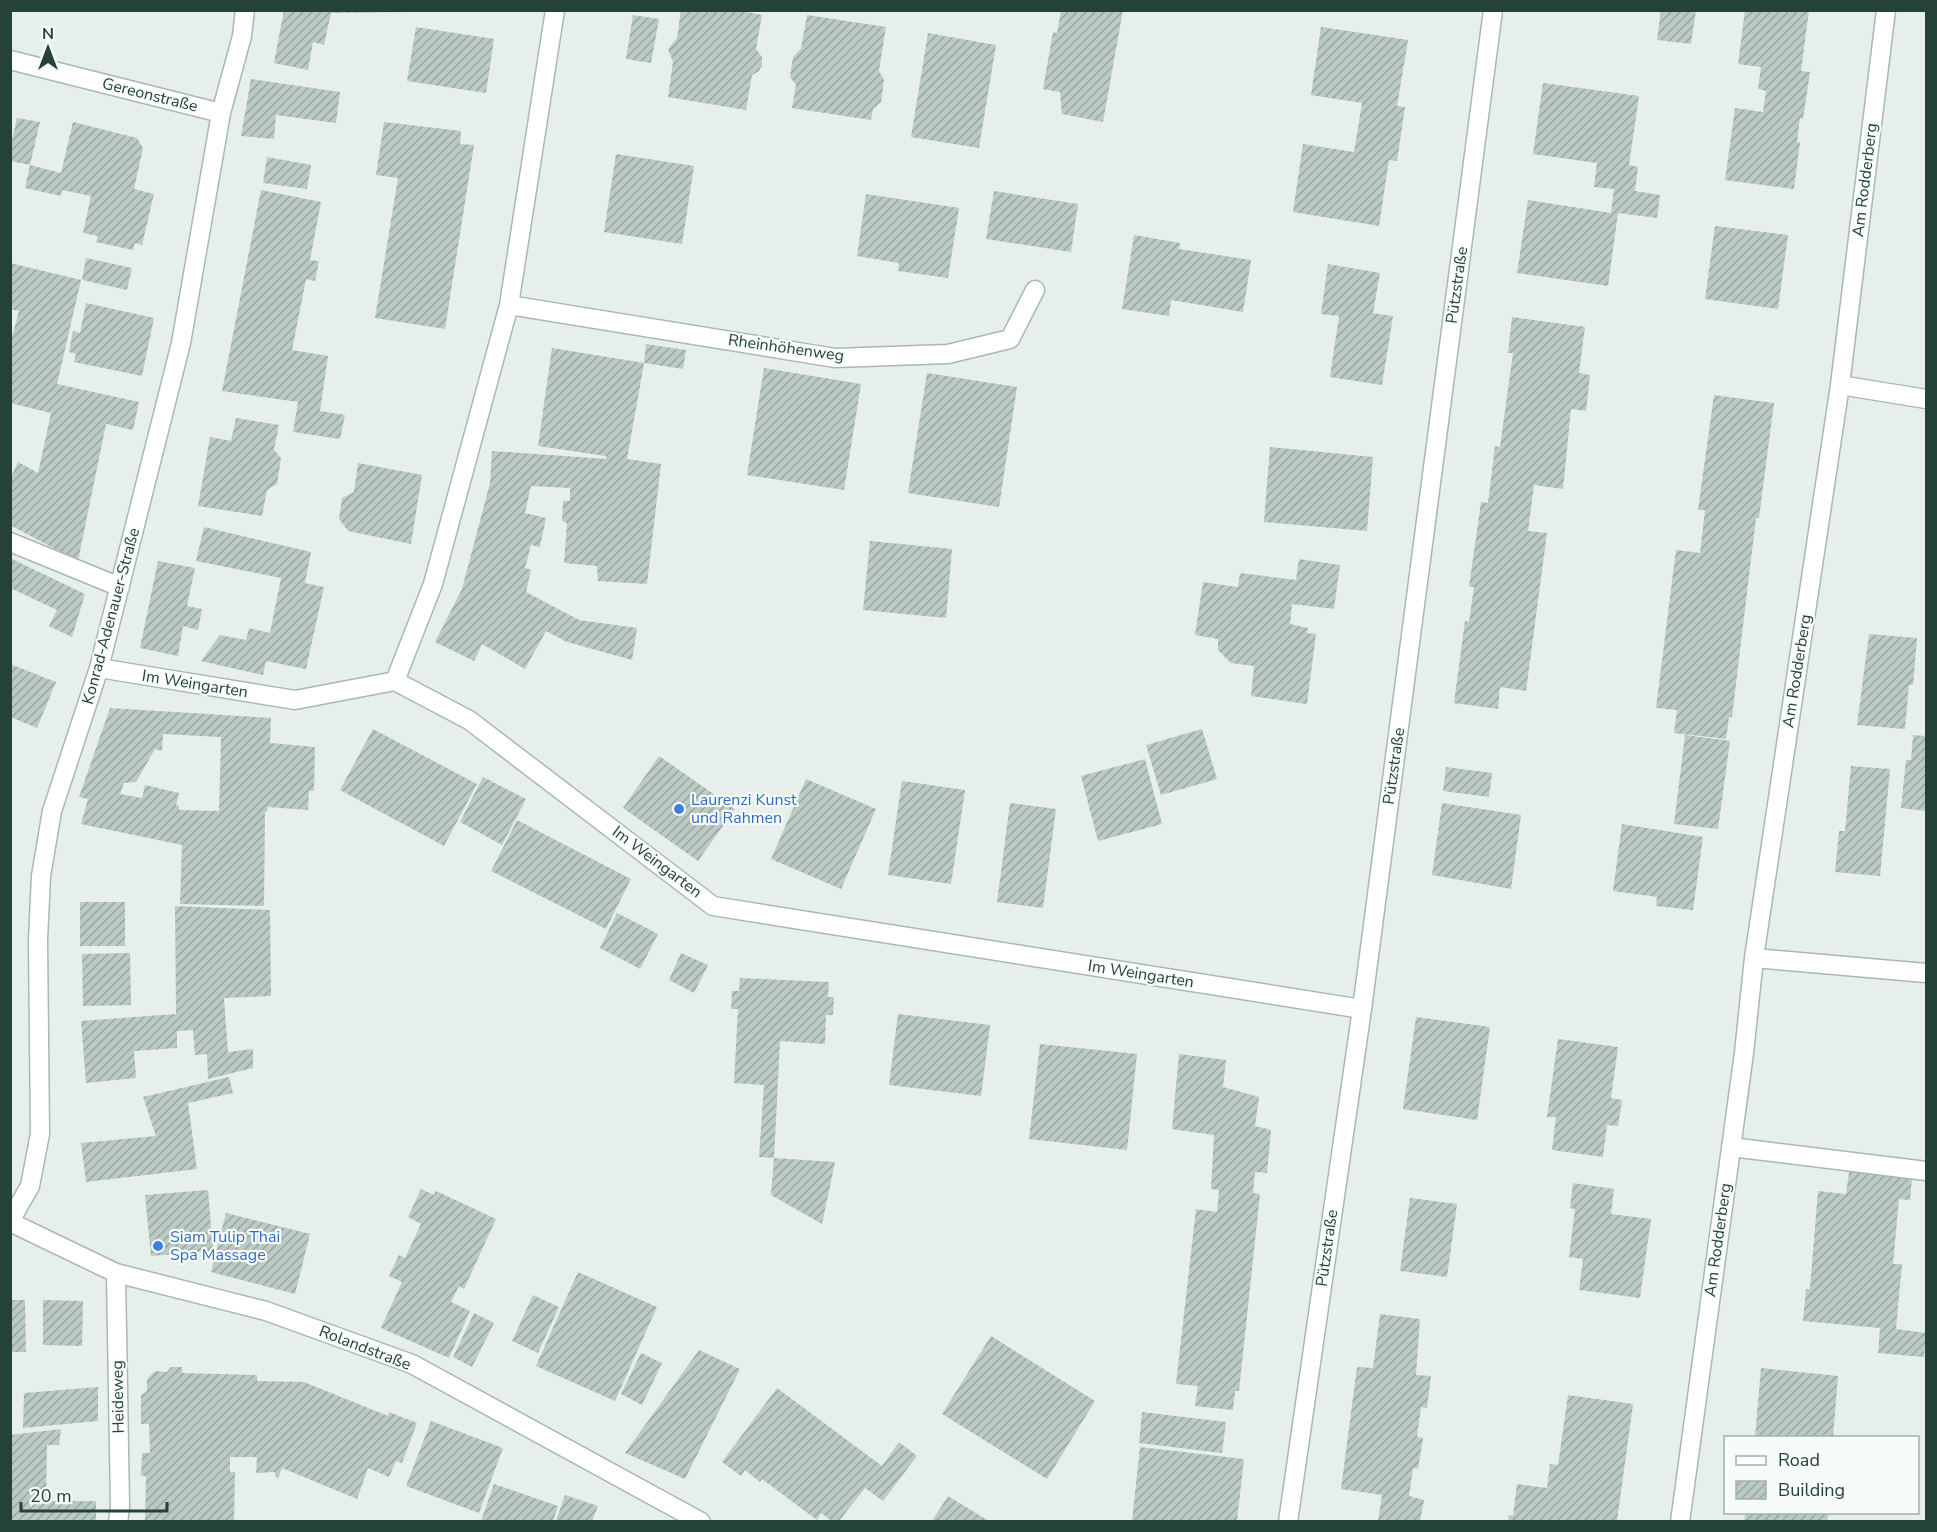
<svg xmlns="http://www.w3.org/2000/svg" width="1937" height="1532" viewBox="0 0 1937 1532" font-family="'Nunito Sans',sans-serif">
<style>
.building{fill:url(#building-hatch);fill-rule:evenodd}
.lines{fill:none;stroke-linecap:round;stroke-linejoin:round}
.minor-casing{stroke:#a8b8b2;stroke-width:21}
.minor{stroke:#fff;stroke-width:18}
.shop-dot{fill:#3f7fe0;stroke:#f7fbf9;stroke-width:2}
.labels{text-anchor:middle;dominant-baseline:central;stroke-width:4.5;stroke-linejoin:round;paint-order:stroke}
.street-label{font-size:16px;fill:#24423a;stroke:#f7fbf9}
.shop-label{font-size:16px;fill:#366cbe;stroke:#f7fbf9;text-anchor:start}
</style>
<defs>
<pattern id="building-hatch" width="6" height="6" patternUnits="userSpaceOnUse" patternTransform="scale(1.5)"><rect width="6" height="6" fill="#bbcac4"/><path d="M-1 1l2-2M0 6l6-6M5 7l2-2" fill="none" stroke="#98a6a0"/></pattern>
</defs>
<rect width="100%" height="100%" fill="#e6efeb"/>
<path class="building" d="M 284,10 L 411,10 L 411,12 L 331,13 L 324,45 L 313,42 L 308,70 L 274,63 Z
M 681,10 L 738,10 L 762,15 L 756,49 L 762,57 L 762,65 L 759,71 L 752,75 L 746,110 L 668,97 L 673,62 L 668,49 L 677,38 Z
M 1061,10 L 1123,10 L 1103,122 L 1062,114 L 1060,92 L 1043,89 L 1053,32 L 1057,33 Z
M 1661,10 L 1696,10 L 1691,44 L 1657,40 Z
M 1745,10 L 1809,10 L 1801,71 L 1810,72 L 1803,119 L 1800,118 L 1797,142 L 1800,142 L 1794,189 L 1725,180 L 1735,108 L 1763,112 L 1766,91 L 1758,89 L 1761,67 L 1738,64 Z
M 633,15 L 659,19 L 651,63 L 626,59 Z
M 807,15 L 886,27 L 879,71 L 884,80 L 881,102 L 873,109 L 871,120 L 792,108 L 796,85 L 790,77 L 793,57 L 801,49 Z
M 416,27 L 494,39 L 486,93 L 407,81 Z
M 1321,27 L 1408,40 L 1397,106 L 1405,107 L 1397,161 L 1389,160 L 1379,226 L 1293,212 L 1303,144 L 1354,152 L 1362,103 L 1311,95 Z
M 928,33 L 996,45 L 979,148 L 911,137 Z
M 251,79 L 340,92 L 336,123 L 276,115 L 274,139 L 241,136 Z
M 1543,83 L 1639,96 L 1629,165 L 1638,167 L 1635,191 L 1660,195 L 1657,218 L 1618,213 L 1608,286 L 1517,273 L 1528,200 L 1611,213 L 1614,189 L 1594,187 L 1597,163 L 1533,154 Z
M 17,118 L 40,122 L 30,165 L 10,161 L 10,148 Z
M 73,122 L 137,138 L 143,148 L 134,189 L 154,194 L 142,245 L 135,243 L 133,250 L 96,242 L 98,236 L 83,233 L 91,196 L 62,190 L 61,196 L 25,188 L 30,165 L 61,173 Z
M 384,122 L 461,131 L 460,144 L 474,145 L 445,329 L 375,318 L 398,178 L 376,175 Z
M 616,154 L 694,166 L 682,244 L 604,232 Z
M 267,157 L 311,165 L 307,189 L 263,183 Z
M 261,190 L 321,202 L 310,260 L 319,261 L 315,281 L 306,279 L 292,350 L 328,356 L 320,411 L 345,415 L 340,439 L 293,432 L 298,402 L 222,391 Z
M 994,191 L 1078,204 L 1071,252 L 986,239 Z
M 866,194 L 959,208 L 948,278 L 898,271 L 899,263 L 857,256 Z
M 1715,226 L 1788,235 L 1778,309 L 1705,299 Z
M 1134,235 L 1180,243 L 1179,249 L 1251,260 L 1243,312 L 1171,300 L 1169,316 L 1122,309 Z
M 86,258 L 132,268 L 127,290 L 82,280 Z
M 10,263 L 81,280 L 57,384 L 139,402 L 133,430 L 106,424 L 78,561 L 10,525 L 10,479 L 18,462 L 38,473 L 51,413 L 10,403 L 10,344 L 19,311 L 10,309 Z
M 1328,264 L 1380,273 L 1373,313 L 1393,316 L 1382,385 L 1330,377 L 1339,316 L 1321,314 Z
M 86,303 L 154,318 L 142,376 L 74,362 L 76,354 L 69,352 L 73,331 L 80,333 Z
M 1512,317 L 1585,327 L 1579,373 L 1590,375 L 1586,411 L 1571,409 L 1563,489 L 1534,485 L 1528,531 L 1547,533 L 1526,691 L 1500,687 L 1498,709 L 1454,703 L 1465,621 L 1469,622 L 1474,587 L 1469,587 L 1481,502 L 1488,503 L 1495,446 L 1500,447 L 1513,353 L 1508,353 Z
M 646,344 L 686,350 L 683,369 L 644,363 Z
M 552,348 L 644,363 L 627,459 L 661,464 L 647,584 L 598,581 L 597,566 L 564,563 L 567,523 L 562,521 L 563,501 L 570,501 L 570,488 L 531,486 L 525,513 L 546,518 L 540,547 L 531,545 L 525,568 L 531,570 L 526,592 L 579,620 L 637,628 L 632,660 L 567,642 L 546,631 L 525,669 L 482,644 L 474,661 L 435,642 L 462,589 L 490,483 L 492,451 L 606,459 L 606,456 L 538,446 Z
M 764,368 L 861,384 L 844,490 L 747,475 Z
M 927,373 L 1017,387 L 999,507 L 908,493 Z
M 1714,395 L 1774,403 L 1759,518 L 1756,518 L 1732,717 L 1729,717 L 1726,739 L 1674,733 L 1677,710 L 1656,708 L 1676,550 L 1700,553 L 1705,510 L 1698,510 Z
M 236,418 L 279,425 L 274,450 L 281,458 L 277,484 L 267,490 L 262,516 L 198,506 L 210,437 L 231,441 Z
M 1270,447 L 1373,457 L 1367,531 L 1264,522 Z
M 358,463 L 422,475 L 411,544 L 348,531 L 339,519 L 342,498 L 354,492 Z
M 204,527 L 311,552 L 305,583 L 324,587 L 306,669 L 266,661 L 263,675 L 201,661 L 220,635 L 246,640 L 249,628 L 270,633 L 281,578 L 196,561 Z
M 870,541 L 952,549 L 946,618 L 863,610 Z
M 10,558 L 85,594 L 72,637 L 49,626 L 57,610 L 10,588 Z
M 1299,559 L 1340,565 L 1334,609 L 1292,604 L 1290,624 L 1308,628 L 1307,633 L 1316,634 L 1307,704 L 1251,696 L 1254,666 L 1231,663 L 1218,650 L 1218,639 L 1195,635 L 1203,582 L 1238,587 L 1240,573 L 1296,580 Z
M 158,561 L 195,568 L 187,606 L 202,609 L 198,630 L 183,626 L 178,656 L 140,648 Z
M 1869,634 L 1917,638 L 1913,685 L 1909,685 L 1905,729 L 1857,725 Z
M 10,664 L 56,682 L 37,728 L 10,717 Z
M 110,708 L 271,718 L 270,743 L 315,747 L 314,791 L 309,791 L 308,810 L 268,807 L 267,812 L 265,812 L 264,906 L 180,904 L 182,845 L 81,824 L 88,799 L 79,797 ZM 163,734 L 221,737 L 219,811 L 179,810 L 179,806 L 176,805 L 179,793 L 145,785 L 142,798 L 120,794 L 124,783 L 136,782 L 155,749 L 162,751 Z
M 373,729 L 477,784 L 444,846 L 340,790 Z
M 1202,729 L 1217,779 L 1161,795 L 1146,745 Z
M 1685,735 L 1730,741 L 1718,829 L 1674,824 Z
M 1913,735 L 1926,736 L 1926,811 L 1901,808 L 1906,760 L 1911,760 Z
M 659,756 L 735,809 L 698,861 L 623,808 Z
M 1145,759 L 1162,824 L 1098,841 L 1081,776 Z
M 1851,766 L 1890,769 L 1880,876 L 1835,872 L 1839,831 L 1845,831 Z
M 1446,767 L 1492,773 L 1489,797 L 1443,791 Z
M 483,777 L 526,799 L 502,845 L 460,822 Z
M 806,779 L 876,809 L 841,889 L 771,859 Z
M 902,781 L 965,790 L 951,884 L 888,875 Z
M 1010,803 L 1056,809 L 1043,908 L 997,902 Z
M 1442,803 L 1521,815 L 1511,889 L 1432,875 Z
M 517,820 L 631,879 L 606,929 L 491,871 Z
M 1622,824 L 1703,837 L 1693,910 L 1656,906 L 1657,897 L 1613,891 Z
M 80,902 L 125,902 L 125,946 L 80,946 Z
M 175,906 L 270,910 L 271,996 L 224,998 L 228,1052 L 253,1049 L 253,1068 L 208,1079 L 207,1054 L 195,1055 L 193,1030 L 177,1031 L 177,1048 L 134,1051 L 136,1078 L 86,1083 L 81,1021 L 176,1014 Z
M 617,913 L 658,934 L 640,969 L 600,948 Z
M 130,953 L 131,1005 L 83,1006 L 82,954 Z
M 681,953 L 708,965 L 694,993 L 669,980 Z
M 740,978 L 829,982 L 828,997 L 834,997 L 833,1015 L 826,1015 L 825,1044 L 780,1041 L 774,1158 L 835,1162 L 822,1224 L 771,1195 L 774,1158 L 759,1157 L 764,1085 L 734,1083 L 738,1009 L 731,1009 L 732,991 L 739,991 Z
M 898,1014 L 990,1025 L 981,1096 L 889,1085 Z
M 1416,1017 L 1490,1027 L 1477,1120 L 1403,1109 Z
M 1558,1039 L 1618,1047 L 1611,1098 L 1622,1100 L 1618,1126 L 1607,1125 L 1603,1157 L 1552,1150 L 1556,1117 L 1547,1117 Z
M 1040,1044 L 1137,1054 L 1127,1150 L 1029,1139 Z
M 1179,1054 L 1226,1060 L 1223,1087 L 1259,1097 L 1255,1126 L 1271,1130 L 1267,1173 L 1255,1172 L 1253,1193 L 1260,1194 L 1239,1391 L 1235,1391 L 1233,1410 L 1195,1406 L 1198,1386 L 1176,1384 L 1196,1209 L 1217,1212 L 1219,1190 L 1211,1189 L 1214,1135 L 1172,1129 Z
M 229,1077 L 233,1093 L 188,1103 L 197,1169 L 86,1182 L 81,1143 L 156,1136 L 143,1097 Z
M 1849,1172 L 1912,1178 L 1910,1200 L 1899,1199 L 1893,1264 L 1902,1264 L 1896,1329 L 1926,1333 L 1924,1357 L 1878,1353 L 1880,1328 L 1803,1321 L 1806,1289 L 1810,1289 L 1818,1191 L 1846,1194 Z
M 1573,1183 L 1614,1189 L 1611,1214 L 1651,1219 L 1640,1298 L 1579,1290 L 1583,1259 L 1569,1257 L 1575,1209 L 1570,1208 Z
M 421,1189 L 434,1195 L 436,1191 L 496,1219 L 464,1289 L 459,1286 L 451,1302 L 470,1311 L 449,1358 L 381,1328 L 402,1282 L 389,1276 L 399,1255 L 405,1258 L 421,1224 L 408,1217 Z
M 208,1190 L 213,1251 L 151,1256 L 145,1195 Z
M 1410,1198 L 1457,1204 L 1447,1277 L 1400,1271 Z
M 226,1213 L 310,1234 L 295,1294 L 211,1272 Z
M 578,1272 L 657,1307 L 615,1401 L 536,1366 Z
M 533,1295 L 559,1307 L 538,1353 L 512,1341 Z
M 10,1300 L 25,1300 L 26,1352 L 10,1352 Z
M 43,1300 L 83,1301 L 82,1346 L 43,1345 Z
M 474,1313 L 494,1323 L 472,1367 L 453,1357 Z
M 1380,1314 L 1420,1319 L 1416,1375 L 1431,1376 L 1427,1408 L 1421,1407 L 1417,1437 L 1423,1438 L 1418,1469 L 1413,1468 L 1409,1496 L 1424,1500 L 1420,1521 L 1378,1521 L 1382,1495 L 1341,1489 L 1357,1367 L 1373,1368 Z
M 991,1336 L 1095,1401 L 1047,1479 L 942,1414 Z
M 699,1350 L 740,1369 L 685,1479 L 625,1453 Z
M 641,1353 L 662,1363 L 642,1405 L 621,1394 Z
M 171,1367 L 182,1367 L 182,1373 L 257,1375 L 257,1381 L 304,1382 L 388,1416 L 389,1412 L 417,1423 L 402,1463 L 396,1461 L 389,1477 L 368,1468 L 357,1499 L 282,1468 L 278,1478 L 275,1476 L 275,1472 L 256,1473 L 257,1457 L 230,1457 L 230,1472 L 235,1472 L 234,1521 L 145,1521 L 146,1476 L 141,1476 L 142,1453 L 150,1453 L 149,1424 L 141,1424 L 141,1395 L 147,1391 L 147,1379 L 155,1371 L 167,1372 Z
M 1761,1368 L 1838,1376 L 1833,1437 L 1755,1437 Z
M 98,1387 L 98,1421 L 23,1428 L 24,1393 Z
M 777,1388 L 882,1466 L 899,1442 L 917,1456 L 883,1501 L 865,1488 L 839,1521 L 832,1521 L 821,1513 L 817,1520 L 762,1479 L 760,1482 L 745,1470 L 741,1476 L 722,1462 Z
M 1568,1395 L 1633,1404 L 1617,1521 L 1508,1521 L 1509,1515 L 1513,1516 L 1517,1484 L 1547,1488 L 1550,1464 L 1558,1465 Z
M 1142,1412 L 1226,1422 L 1222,1453 L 1139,1443 Z
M 431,1421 L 503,1448 L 479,1513 L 406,1486 Z
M 61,1429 L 59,1445 L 47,1445 L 46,1501 L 96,1501 L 96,1521 L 10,1521 L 10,1435 Z
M 1140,1447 L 1244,1459 L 1237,1521 L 1132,1521 Z
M 494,1484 L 558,1506 L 553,1521 L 481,1521 Z
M 565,1495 L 598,1506 L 592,1521 L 556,1521 Z
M 948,1496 L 989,1521 L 932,1521 Z
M 1746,1512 L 1829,1512 L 1827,1521 L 1744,1521 Z"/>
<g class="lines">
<defs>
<path id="minor" d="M 10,60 L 221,113
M 509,305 L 835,358 L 948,354 L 1010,339 L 1035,290
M 1840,385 L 1926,399
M 10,542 L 120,587
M 99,668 L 295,700 L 395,681 L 469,720 L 713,906 L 1362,1009
M 395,681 L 433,584 L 509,305 L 555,10
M 1754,958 L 1926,973
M 1731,1147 L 1926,1171
M 10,1221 L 30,1186 L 40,1134 L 38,940 L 41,876 L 52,811 L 99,668 L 181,343 L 221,113 L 242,36 L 245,10
M 10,1222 L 116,1273 L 266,1311 L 412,1364 L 701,1522
M 116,1273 L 120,1507 L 118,1522
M 1288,1522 L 1362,1009 L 1493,10
M 1680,1522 L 1744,1053 L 1754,958 L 1840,385 L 1886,10"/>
</defs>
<use href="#minor" class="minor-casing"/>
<use href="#minor" class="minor"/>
</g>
<g class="shop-dot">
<circle cx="679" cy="809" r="6"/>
<circle cx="158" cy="1246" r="6"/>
</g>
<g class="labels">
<g class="street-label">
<text transform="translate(150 95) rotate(14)">Gereonstraße</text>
<text transform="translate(1865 180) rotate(-83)">Am Rodderberg</text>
<text transform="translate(1457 285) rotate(-82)">Pützstraße</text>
<text transform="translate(786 348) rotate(8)">Rheinhöhenweg</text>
<text transform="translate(111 616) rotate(-75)">Konrad-Adenauer-Straße</text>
<text transform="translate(1797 671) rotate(-81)">Am Rodderberg</text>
<text transform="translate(195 684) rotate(9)">Im Weingarten</text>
<text transform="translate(1394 766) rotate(-82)">Pützstraße</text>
<text transform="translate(657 862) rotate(37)">Im Weingarten</text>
<text transform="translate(1141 974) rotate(9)">Im Weingarten</text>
<text transform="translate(1718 1240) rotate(-82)">Am Rodderberg</text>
<text transform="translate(1327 1248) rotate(-82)">Pützstraße</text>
<text transform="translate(365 1348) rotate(21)">Rolandstraße</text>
<text transform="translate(118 1397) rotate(-91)">Heideweg</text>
</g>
<g class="shop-label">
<text x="691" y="800">Laurenzi Kunst<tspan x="691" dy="18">und Rahmen</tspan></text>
<text x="170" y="1237">Siam Tulip Thai<tspan x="170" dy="18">Spa Massage</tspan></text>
</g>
</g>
<rect width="1937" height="1532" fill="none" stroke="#24423a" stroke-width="24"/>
<rect x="1724" y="1436" width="195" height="78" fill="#f7fbf9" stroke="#a3b1ad" stroke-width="1.5"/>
<rect x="1736" y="1456" width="30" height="9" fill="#ffffff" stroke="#a3b1ad" stroke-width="1.5"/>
<text x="1778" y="1466" font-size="18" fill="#24423a">Road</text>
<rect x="1736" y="1481" width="30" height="18" fill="url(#building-hatch)" stroke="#a3b1ad" stroke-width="1.5"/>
<text x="1778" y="1496" font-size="18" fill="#24423a">Building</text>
<g transform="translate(48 48)" stroke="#f7fbf9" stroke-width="4.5" paint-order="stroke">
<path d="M0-4.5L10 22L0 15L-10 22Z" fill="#24423a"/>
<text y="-9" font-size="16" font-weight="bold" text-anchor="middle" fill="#24423a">N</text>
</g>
<path d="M21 1502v9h146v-9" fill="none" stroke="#24423a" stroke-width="3"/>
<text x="30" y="1502" font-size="18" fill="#24423a" stroke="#f7fbf9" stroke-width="4.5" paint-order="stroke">20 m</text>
</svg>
